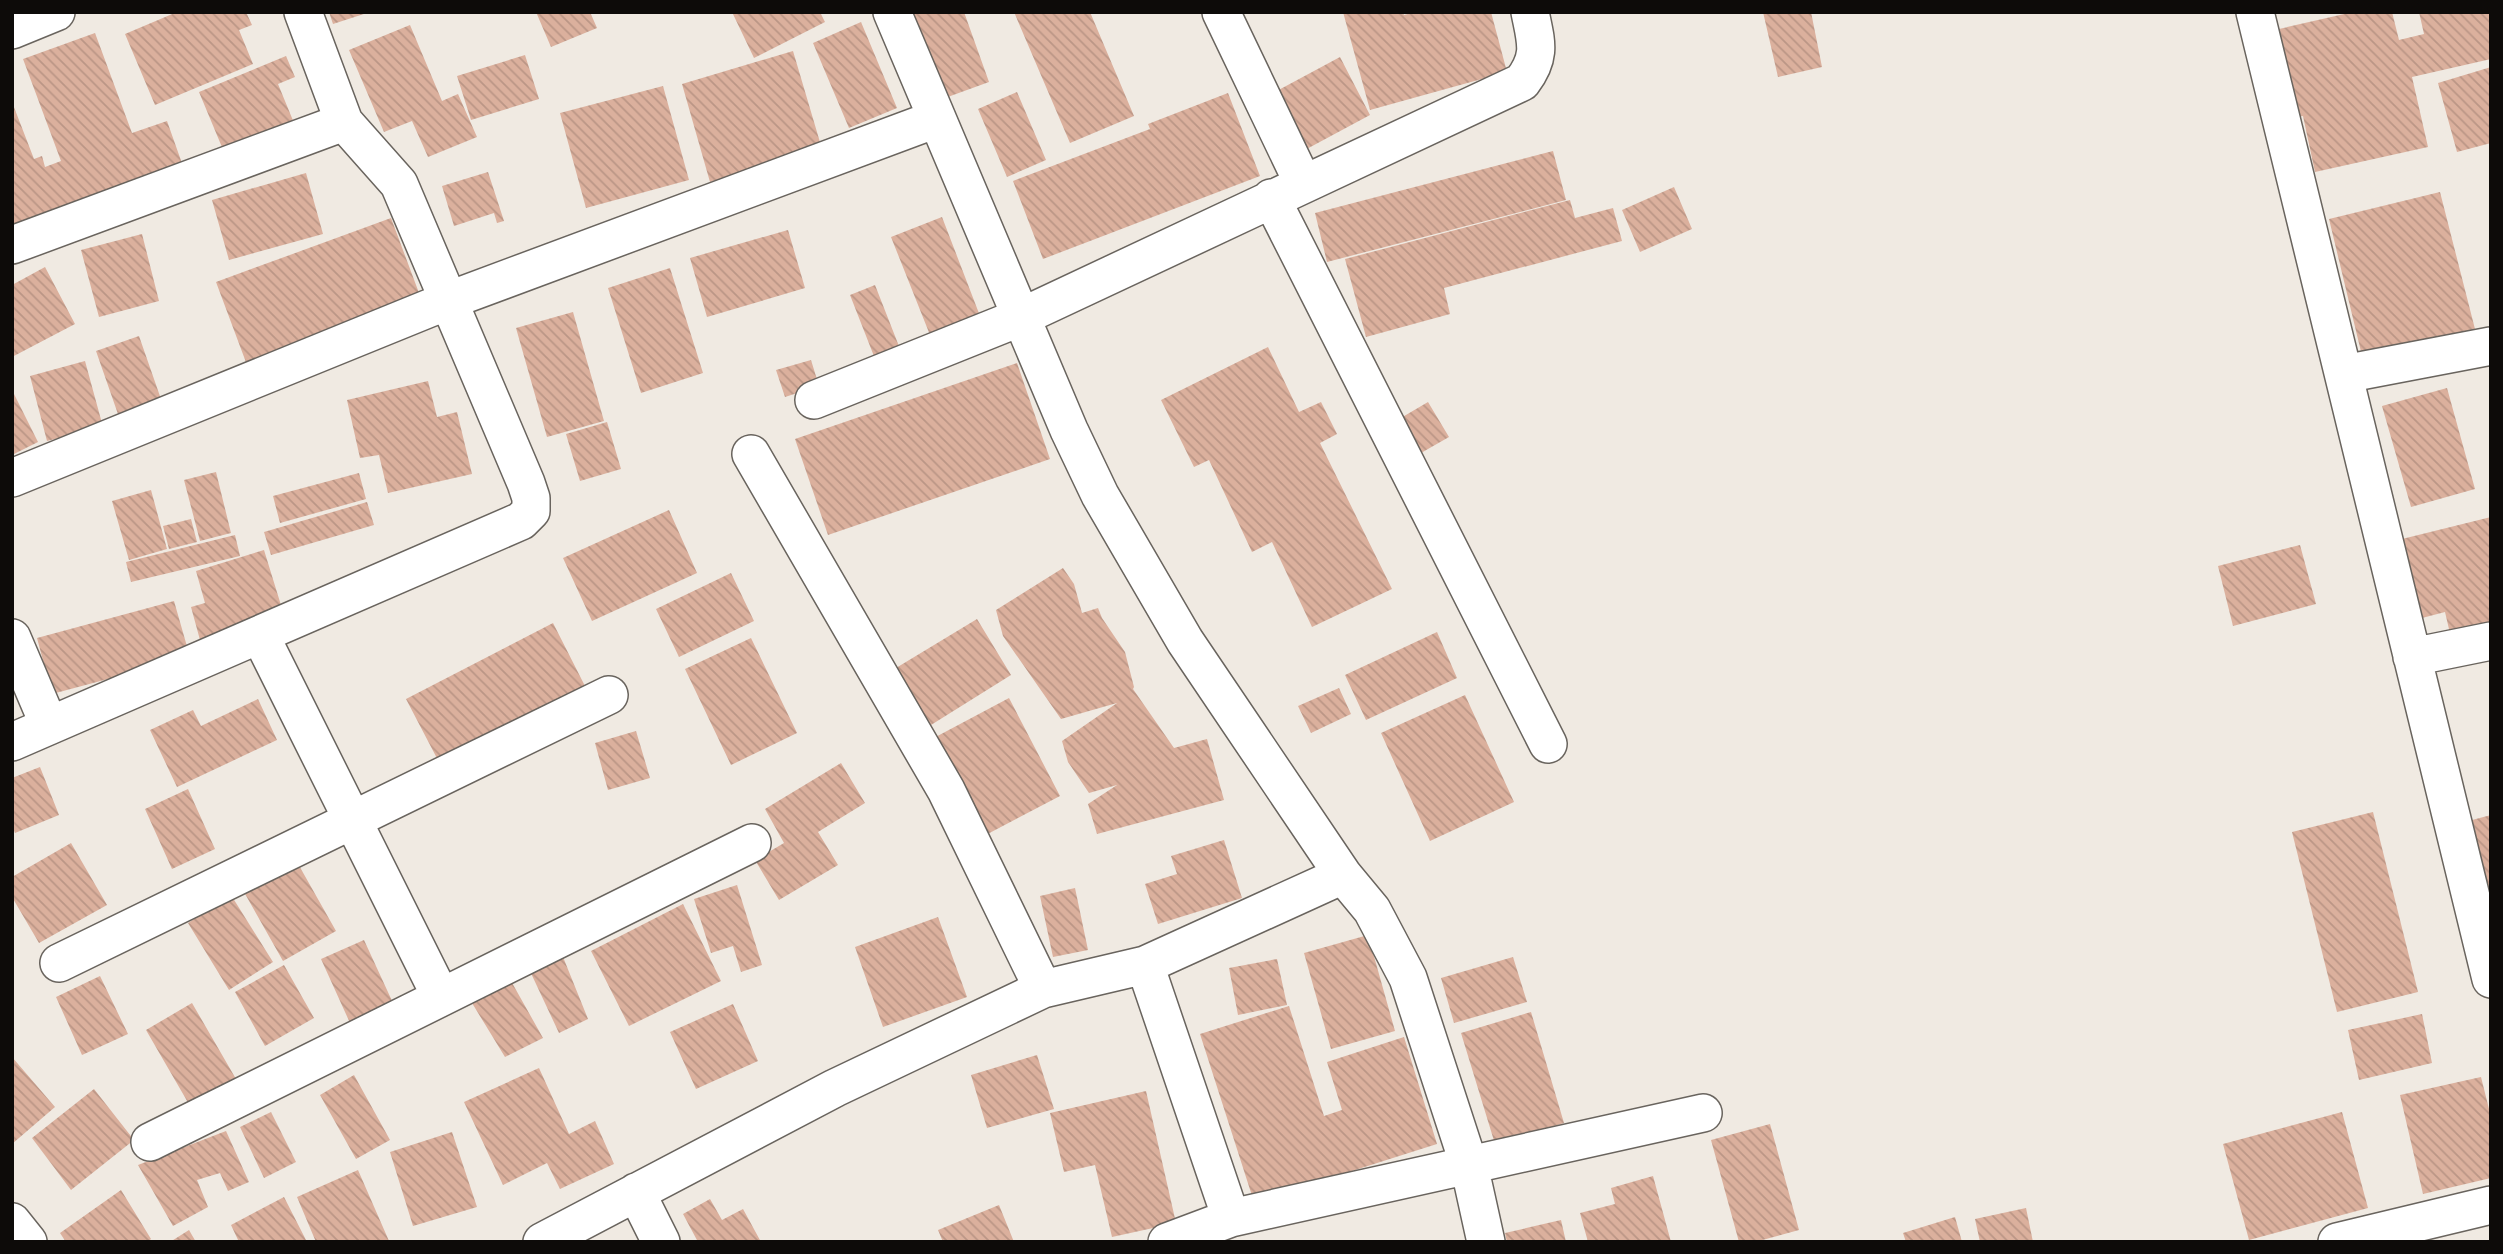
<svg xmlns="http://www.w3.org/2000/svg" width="2503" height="1254" viewBox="0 0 2503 1254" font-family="'Crimson Pro',serif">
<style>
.building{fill:url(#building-back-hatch)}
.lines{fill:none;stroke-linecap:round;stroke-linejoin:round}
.street-casing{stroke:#69645e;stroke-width:40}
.street{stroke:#fff;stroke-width:37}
</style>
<defs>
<pattern id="building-back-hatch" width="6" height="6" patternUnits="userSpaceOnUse" patternTransform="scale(1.75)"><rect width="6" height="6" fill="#dbb09d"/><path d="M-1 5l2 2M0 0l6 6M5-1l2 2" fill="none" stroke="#bb9686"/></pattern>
</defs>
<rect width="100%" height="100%" fill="#f0eae2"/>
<path class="building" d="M 177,12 L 246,12 L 252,25 L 239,30 L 253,64 L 155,105 L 125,34 Z
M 329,12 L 367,12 L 367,13 L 333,24 Z
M 536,12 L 590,12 L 597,28 L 551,47 Z
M 732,12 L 820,12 L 825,22 L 754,58 Z
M 901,12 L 964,12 L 989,82 L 934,102 Z
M 1014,12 L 1090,12 L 1134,116 L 1070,143 Z
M 1343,12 L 1403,12 L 1404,15 L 1415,12 L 1491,12 L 1507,72 L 1370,110 Z
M 1763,12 L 1811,12 L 1822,67 L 1778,77 Z
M 2353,12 L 2392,12 L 2399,40 L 2424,34 L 2419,12 L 2491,12 L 2491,59 L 2412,77 L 2428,147 L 2315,172 L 2303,116 L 2290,118 L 2270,31 Z
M 861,22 L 897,108 L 849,128 L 813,43 Z
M 410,25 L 442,101 L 458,94 L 477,137 L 428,157 L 412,121 L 384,132 L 349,50 Z
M 95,33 L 132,133 L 167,121 L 184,169 L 12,233 L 12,102 L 34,159 L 42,156 L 45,167 L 61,161 L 23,59 Z
M 793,51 L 822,149 L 710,182 L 682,84 Z
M 525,55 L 539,99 L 471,120 L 457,76 Z
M 286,56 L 295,77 L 278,84 L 294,123 L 224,152 L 199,92 Z
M 1340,57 L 1370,115 L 1303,151 L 1273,93 Z
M 2491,67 L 2491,143 L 2457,152 L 2438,83 Z
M 663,86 L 689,180 L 586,208 L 560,113 Z
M 1017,92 L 1046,160 L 1007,177 L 978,109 Z
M 1228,93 L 1260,176 L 1043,259 L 1013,181 L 1150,129 L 1148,124 Z
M 1553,151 L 1566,200 L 1327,262 L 1315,213 Z
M 488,172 L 504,221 L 497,223 L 494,213 L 454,226 L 442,186 Z
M 306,173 L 323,234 L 229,260 L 212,200 Z
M 1674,187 L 1692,229 L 1640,252 L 1622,210 Z
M 2440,192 L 2476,333 L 2363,360 L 2329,219 Z
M 1570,200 L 1575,218 L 1613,208 L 1622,241 L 1444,288 L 1450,314 L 1366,337 L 1345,259 Z
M 942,217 L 980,316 L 930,335 L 891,237 Z
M 391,218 L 422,301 L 247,365 L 216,282 Z
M 788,230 L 805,288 L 707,317 L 690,258 Z
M 142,234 L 159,301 L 99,317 L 81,250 Z
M 45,267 L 75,324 L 12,357 L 12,285 Z
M 670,268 L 703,373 L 641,393 L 608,288 Z
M 875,285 L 904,359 L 879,369 L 850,295 Z
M 573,312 L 604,421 L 547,437 L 516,328 Z
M 139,336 L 162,402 L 119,417 L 96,351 Z
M 1268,347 L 1299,412 L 1321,402 L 1337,434 L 1320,443 L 1392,589 L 1312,627 L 1272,542 L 1252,552 L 1209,460 L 1194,467 L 1161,400 Z
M 811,360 L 819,386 L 785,397 L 776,370 Z
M 85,361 L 103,427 L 47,441 L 30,376 Z
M 1017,363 L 1050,459 L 828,535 L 795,439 Z
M 428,381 L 437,417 L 457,412 L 472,474 L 388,493 L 379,455 L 360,458 L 347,400 Z
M 2447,388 L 2475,489 L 2411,507 L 2382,406 Z
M 12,390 L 38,442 L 12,455 Z
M 1428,402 L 1449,437 L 1414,457 L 1394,422 Z
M 607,422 L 621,469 L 580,481 L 566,434 Z
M 216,472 L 231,533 L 200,541 L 184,480 Z
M 359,473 L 366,499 L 280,523 L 273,496 Z
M 151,490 L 167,549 L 129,560 L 112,501 Z
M 367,502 L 374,525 L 271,555 L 264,532 Z
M 669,510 L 697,573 L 592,621 L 563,558 Z
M 2491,517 L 2491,632 L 2452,642 L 2445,612 L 2422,618 L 2402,539 Z
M 191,519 L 197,542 L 169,549 L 163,526 Z
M 235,535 L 240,556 L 131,582 L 126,562 Z
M 2300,545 L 2316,604 L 2233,626 L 2218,566 Z
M 264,550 L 284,615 L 200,640 L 191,607 L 205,603 L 196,571 Z
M 1063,568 L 1074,584 L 1082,613 L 1098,608 L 1102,618 L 1125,652 L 1134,687 L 1133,689 L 1174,748 L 1207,739 L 1224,800 L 1097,834 L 1088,804 L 1117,785 L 1089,793 L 1068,762 L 1062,741 L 1117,703 L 1061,719 L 1003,636 L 996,610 Z
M 731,573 L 754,621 L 679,657 L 656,609 Z
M 174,601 L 190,657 L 52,694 L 37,638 Z
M 977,619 L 1011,675 L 931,725 L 896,668 Z
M 553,623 L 587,690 L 441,766 L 406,699 Z
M 1437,632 L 1457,678 L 1366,720 L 1345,675 Z
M 751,638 L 797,733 L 731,765 L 685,669 Z
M 1339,688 L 1351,714 L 1311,733 L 1298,706 Z
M 1465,695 L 1514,802 L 1430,841 L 1381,733 Z
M 1009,698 L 1060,796 L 980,838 L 930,740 Z
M 258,699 L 277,740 L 177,787 L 150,730 L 193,710 L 201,726 Z
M 636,731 L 650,778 L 608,790 L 595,743 Z
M 841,763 L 865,803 L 818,832 L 838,865 L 779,900 L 755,860 L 784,843 L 765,809 Z
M 40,767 L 59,815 L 15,833 L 12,826 L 12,778 Z
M 188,789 L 215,849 L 172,869 L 145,809 Z
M 2373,812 L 2418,992 L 2337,1012 L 2292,832 Z
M 2491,815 L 2491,925 L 2457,824 Z
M 1224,840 L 1242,898 L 1158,924 L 1145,884 L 1177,874 L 1171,856 Z
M 71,843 L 107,905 L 39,943 L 12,897 L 12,877 Z
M 297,862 L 336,931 L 283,961 L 244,892 Z
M 737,885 L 762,965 L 741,972 L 733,946 L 711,953 L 694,899 Z
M 1075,888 L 1088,950 L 1053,957 L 1040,896 Z
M 231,895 L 273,962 L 229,990 L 188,923 Z
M 683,904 L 721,981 L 629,1026 L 591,951 Z
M 938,917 L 967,997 L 883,1027 L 855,947 Z
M 1368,935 L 1395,1031 L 1331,1049 L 1304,953 Z
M 364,940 L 393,1003 L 350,1023 L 321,959 Z
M 561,952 L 588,1019 L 559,1033 L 529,969 Z
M 1513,957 L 1527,1002 L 1454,1023 L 1441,978 Z
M 1277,959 L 1287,1005 L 1238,1015 L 1229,968 Z
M 284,965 L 314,1018 L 265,1046 L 235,992 Z
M 100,976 L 128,1034 L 82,1055 L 56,997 Z
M 511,981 L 543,1038 L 505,1057 L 472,1003 Z
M 192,1003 L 236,1079 L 190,1106 L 146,1030 Z
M 733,1004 L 758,1061 L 696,1089 L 670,1032 Z
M 1289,1006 L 1324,1116 L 1342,1110 L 1327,1062 L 1404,1037 L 1437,1144 L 1254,1202 L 1200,1034 Z
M 1531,1012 L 1564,1123 L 1495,1144 L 1461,1033 Z
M 2422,1014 L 2432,1063 L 2359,1080 L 2348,1030 Z
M 1037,1055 L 1054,1109 L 987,1128 L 971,1075 Z
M 12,1057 L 55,1107 L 12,1144 Z
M 539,1068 L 569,1134 L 595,1121 L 614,1164 L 560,1189 L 547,1163 L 503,1185 L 464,1102 Z
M 354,1075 L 390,1140 L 356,1159 L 320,1095 Z
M 2481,1077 L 2491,1117 L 2491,1178 L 2423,1194 L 2400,1095 Z
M 94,1089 L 134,1140 L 71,1190 L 32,1138 Z
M 1146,1091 L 1176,1223 L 1112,1237 L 1095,1165 L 1064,1172 L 1050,1113 Z
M 271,1112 L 296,1162 L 264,1178 L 240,1127 Z
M 2342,1112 L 2368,1208 L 2249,1240 L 2223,1144 Z
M 1770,1124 L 1799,1230 L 1755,1242 L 1739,1242 L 1711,1140 Z
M 226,1131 L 249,1182 L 228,1191 L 220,1173 L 197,1180 L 208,1207 L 173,1226 L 138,1165 Z
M 452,1132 L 477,1207 L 413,1226 L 390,1152 Z
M 358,1170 L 389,1241 L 316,1242 L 297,1197 Z
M 1653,1176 L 1671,1242 L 1588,1242 L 1580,1213 L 1615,1204 L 1611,1188 Z
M 121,1190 L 151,1239 L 147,1242 L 66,1242 L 60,1233 Z
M 284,1197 L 307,1242 L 239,1242 L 231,1225 Z
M 710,1199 L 722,1220 L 743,1209 L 761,1242 L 698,1242 L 683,1214 Z
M 999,1205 L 1014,1242 L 943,1242 L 938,1230 Z
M 2026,1208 L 2033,1242 L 1980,1242 L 1975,1219 Z
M 1955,1217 L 1962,1242 L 1906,1242 L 1903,1233 Z
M 1561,1220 L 1566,1242 L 1507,1242 L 1505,1233 Z
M 189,1230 L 196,1242 L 170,1242 Z"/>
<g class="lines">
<defs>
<path id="street" d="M 892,12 L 1069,430 L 1100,495 L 1185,641 L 1343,875 L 1372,910 L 1408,978 L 1469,1165 L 1486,1242
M 1221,12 L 1303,183
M 2255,12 L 2491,979
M 12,30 L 56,12
M 1271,198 L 1548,744
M 12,245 L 344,122
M 2344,374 L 2491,346
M 814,400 L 1021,317 L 1522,82 C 1542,56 1536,42 1530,12
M 751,454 L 946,790 L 1043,989 L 1145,965 L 1231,1218
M 12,478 L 447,301 L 936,119
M 260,635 L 441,997
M 12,638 L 49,725
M 2412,657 L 2491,641
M 12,742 L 521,521 L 531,511 L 531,498 L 526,483 L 399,184 L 344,122 L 303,12
M 59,963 L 609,695
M 1145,965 L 1343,875
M 150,1142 L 752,843
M 636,1192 L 661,1242
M 12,1222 L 28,1242
M 542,1242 L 835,1088 L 1043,989
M 1167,1242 L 1231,1218 L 1703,1113
M 2337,1242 L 2491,1205"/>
</defs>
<use href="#street" class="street-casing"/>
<use href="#street" class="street"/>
</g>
<rect width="2503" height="1254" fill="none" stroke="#0d0b09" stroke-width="28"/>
</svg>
